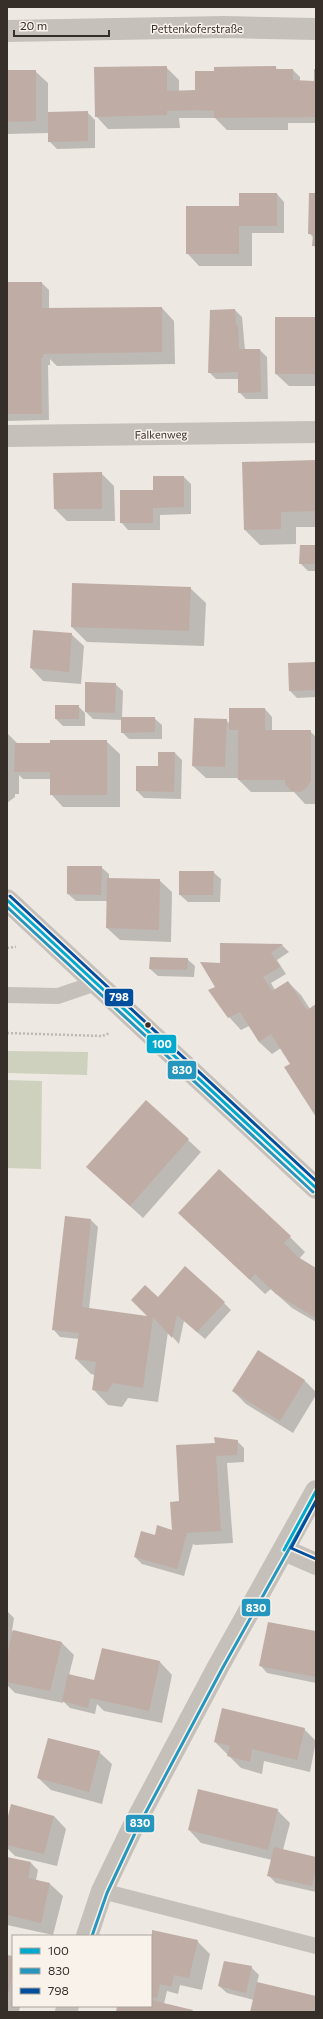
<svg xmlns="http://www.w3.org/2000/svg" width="323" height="2019" viewBox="0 0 323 2019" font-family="Commissioner,sans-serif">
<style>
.green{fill:#ced1bd}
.shadow{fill:#0003}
.building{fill:#bfada5}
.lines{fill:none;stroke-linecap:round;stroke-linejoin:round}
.path{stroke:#beb8b4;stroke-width:2.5;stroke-dasharray:2 2;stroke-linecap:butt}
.lane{stroke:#c6c0bb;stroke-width:16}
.street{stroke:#c6c0bb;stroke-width:22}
.bus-1-casing{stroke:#f9f2ea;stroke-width:6}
.bus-2-casing{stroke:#f9f2ea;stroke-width:6}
.bus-3-casing{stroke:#f9f2ea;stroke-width:6}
.bus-1{stroke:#00a9ce;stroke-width:3}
.bus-2{stroke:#2596be;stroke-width:3}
.bus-3{stroke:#004e9e;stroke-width:3}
.bus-dot{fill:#362e29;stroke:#f9f2ea;stroke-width:1.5}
.labels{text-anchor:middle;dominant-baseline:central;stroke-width:3;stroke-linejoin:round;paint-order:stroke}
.street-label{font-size:11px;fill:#362e29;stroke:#f9f2ea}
.line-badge{stroke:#f9f2ea;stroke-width:1.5}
.badge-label{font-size:11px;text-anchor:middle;font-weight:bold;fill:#fff}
</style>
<rect width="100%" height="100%" fill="#ede8e2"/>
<path class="green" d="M 7,1051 L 88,1052 L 87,1075 L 7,1073 Z
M 7,1080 L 42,1081 L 41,1169 L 7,1168 Z"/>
<path class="shadow" d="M 166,67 L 179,80 L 179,92 L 196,91 L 275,67 L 278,70 L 293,70 L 300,77 L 300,81 L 315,83 L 316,70 L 316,123 L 288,123 L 288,130 L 227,130 L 215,118 L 179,118 L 180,128 L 108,129 L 96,116 Z
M 7,71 L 35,71 L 48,83 L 48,113 L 87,112 L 95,120 L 95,148 L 57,149 L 49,141 L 49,133 L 7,134 Z
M 277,194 L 284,202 L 284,233 L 252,233 L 252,266 L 199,266 L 187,253 L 240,207 Z
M 316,194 L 316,248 L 313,245 L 314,238 L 309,233 Z
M 7,283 L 42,283 L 49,290 L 49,309 L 162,308 L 174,321 L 175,364 L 57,366 L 50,359 L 50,365 L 48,365 L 49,420 L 7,421 Z
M 235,310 L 242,317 L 245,350 L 260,350 L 267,357 L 268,399 L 246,399 L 239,392 L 239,379 L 216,379 L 209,372 Z
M 316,318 L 316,386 L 289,386 L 276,374 Z
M 316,461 L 316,527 L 296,527 L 296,544 L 260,545 L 245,530 Z
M 101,473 L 114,486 L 115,521 L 67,521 L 55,509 Z
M 184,477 L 191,484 L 191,514 L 160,515 L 160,530 L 128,530 L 121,522 L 154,491 Z
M 316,546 L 316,571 L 308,571 L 300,563 Z
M 190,588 L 206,603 L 204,646 L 87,642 L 72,627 Z
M 34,631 L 71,634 L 84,646 L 81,684 L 43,681 L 31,668 Z
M 316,663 L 316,697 L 297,698 L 290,691 Z
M 115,684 L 123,691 L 122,718 L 154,718 L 162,725 L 162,739 L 129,739 L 122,732 L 122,720 L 93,719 L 86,712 Z
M 78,706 L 85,713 L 85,726 L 63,726 L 56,719 Z
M 265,709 L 272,717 L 272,731 L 310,731 L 316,737 L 316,803 L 314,804 L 305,804 L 294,792 L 251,792 L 237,778 L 206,778 L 193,766 L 226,720 L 230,724 Z
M 7,733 L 18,744 L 107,742 L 120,754 L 120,807 L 63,807 L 51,794 L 51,779 L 23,779 L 19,775 L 19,794 L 15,794 L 15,797 L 7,803 Z
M 175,753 L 182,760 L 181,799 L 144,798 L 137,791 L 159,767 Z
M 101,867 L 109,874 L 109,879 L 159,880 L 172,892 L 171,942 L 120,940 L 107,928 L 108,901 L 76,901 L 68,894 Z
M 213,872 L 221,879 L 220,902 L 188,902 L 180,895 Z
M 221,944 L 282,945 L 289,952 L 277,960 L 286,974 L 271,983 L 275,990 L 288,982 L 301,995 L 310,1009 L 316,1005 L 316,1115 L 291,1064 L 281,1048 L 272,1054 L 259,1042 L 249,1026 L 241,1030 L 229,1017 L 216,987 L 222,964 Z
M 187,959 L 195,966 L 194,977 L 158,976 L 150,969 Z
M 146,1101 L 201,1152 L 143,1218 L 87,1167 Z
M 91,1220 L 98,1227 L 89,1309 L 150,1318 L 158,1298 L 224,1303 L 231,1310 L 205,1339 L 184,1321 L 179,1344 L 168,1332 L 158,1402 L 128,1398 L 122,1407 L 108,1405 L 93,1389 L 95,1375 L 91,1374 L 76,1359 L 79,1339 L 60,1337 L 53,1329 Z
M 195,1228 L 290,1237 L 305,1252 L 299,1259 L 316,1269 L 316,1322 L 292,1308 L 271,1289 L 265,1294 Z
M 258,1352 L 305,1381 L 316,1392 L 316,1395 L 293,1433 L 246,1404 L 233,1391 Z
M 237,1441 L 244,1448 L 244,1462 L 227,1463 L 233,1543 L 195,1545 L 193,1544 L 184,1576 L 142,1564 L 135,1557 L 156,1536 L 173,1531 L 180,1502 L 214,1444 Z
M 7,1611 L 14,1618 L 12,1631 L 61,1642 L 74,1655 L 69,1675 L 95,1682 L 102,1650 L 160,1662 L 172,1675 L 162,1723 L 104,1711 L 97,1704 L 95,1714 L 70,1708 L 63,1701 L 63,1703 L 15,1693 L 7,1685 L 9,1653 L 7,1652 Z
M 316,1632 L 316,1683 L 267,1673 L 260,1665 Z
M 304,1729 L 316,1741 L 310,1772 L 264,1761 L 262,1774 L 241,1768 L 215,1742 Z
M 99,1752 L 112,1764 L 102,1804 L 51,1790 L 38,1778 Z
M 277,1810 L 290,1823 L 283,1850 L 316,1859 L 316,1892 L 276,1883 L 269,1876 L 272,1860 L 201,1843 L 189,1830 Z
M 54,1816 L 66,1829 L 57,1866 L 15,1856 L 7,1848 L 7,1824 Z
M 7,1858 L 31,1863 L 38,1870 L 36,1880 L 50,1884 L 63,1896 L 53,1935 L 7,1925 Z
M 153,1931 L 197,1941 L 210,1954 L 202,1990 L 180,1985 L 178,1994 L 167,1991 L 164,2004 L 193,2012 L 117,2012 L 118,2006 L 151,2006 L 151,1938 Z
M 7,1956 L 13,1957 L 13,2006 L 20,2006 L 19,2012 L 7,2012 Z
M 251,1967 L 259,1975 L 257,1983 L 316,1997 L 316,2012 L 251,2012 L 254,2000 L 227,1993 L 219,1986 Z"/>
<path class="building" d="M 167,66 L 167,91 L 195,90 L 195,71 L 214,71 L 214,67 L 276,66 L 276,69 L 293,69 L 293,80 L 314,81 L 314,69 L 316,69 L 316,117 L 214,118 L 214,111 L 195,110 L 167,111 L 167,115 L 95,117 L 94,67 Z
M 7,70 L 36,70 L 36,121 L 7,122 Z
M 88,111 L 88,141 L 48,142 L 48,112 Z
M 239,193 L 277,193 L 277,226 L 239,226 L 239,254 L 186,254 L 186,206 L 239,206 Z
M 309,193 L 316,193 L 316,246 L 312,246 L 313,234 L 308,234 Z
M 7,282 L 42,282 L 42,308 L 162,307 L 162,352 L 43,354 L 43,358 L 41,358 L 42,414 L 7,414 Z
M 235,309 L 236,325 L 238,325 L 239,349 L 260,349 L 261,392 L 238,393 L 238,372 L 208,373 L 210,310 Z
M 275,317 L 316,317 L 316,374 L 275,374 Z
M 316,460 L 316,511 L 281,512 L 281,529 L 244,530 L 242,462 Z
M 102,472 L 102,509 L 54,509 L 53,473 Z
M 153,476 L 184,476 L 184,507 L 153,508 L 153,523 L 120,523 L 120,490 L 153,490 Z
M 300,545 L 316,545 L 316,564 L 299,564 Z
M 72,583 L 191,587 L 189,631 L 71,627 Z
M 33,630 L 72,633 L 69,672 L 30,668 Z
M 316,662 L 316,690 L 289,691 L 288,663 Z
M 85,682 L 116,683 L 115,713 L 85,712 Z
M 55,705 L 79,705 L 79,719 L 55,719 Z
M 229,708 L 265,708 L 265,730 L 311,730 L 311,780 L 308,786 L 301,792 L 292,791 L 285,784 L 285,780 L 238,780 L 238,730 L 229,730 Z
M 121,717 L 155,717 L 155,732 L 121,733 Z
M 194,718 L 227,719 L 225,767 L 192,766 Z
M 50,740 L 107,740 L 107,795 L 50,795 L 50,772 L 14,772 L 15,743 L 50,743 Z
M 158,752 L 175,752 L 174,792 L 136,791 L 136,766 L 158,766 Z
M 67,866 L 102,866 L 101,895 L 67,894 Z
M 179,871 L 214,871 L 213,895 L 179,895 Z
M 107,878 L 160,879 L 159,930 L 106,928 Z
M 220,943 L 283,944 L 271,953 L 280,967 L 263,977 L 272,991 L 288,981 L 307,1010 L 316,1004 L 316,1117 L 284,1067 L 290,1064 L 271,1034 L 259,1042 L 240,1012 L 228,1018 L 208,990 L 215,987 L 200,962 L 220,963 Z
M 150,957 L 188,958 L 187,970 L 149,969 Z
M 146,1100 L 189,1139 L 130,1206 L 86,1167 Z
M 219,1169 L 291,1236 L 284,1243 L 298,1257 L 316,1268 L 316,1318 L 276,1294 L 255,1274 L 250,1280 L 178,1213 Z
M 65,1216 L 91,1219 L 82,1307 L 147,1316 L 131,1300 L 145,1285 L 158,1297 L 185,1266 L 225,1302 L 197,1332 L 177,1315 L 172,1338 L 153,1317 L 143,1388 L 113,1383 L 107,1392 L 92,1390 L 96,1362 L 75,1359 L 79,1333 L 52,1330 Z
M 258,1350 L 305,1380 L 280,1421 L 232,1391 Z
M 214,1437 L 238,1440 L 237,1455 L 216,1456 L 221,1531 L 187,1533 L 177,1569 L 134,1557 L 141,1531 L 155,1535 L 157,1525 L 172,1530 L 170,1502 L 179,1501 L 176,1445 L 215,1443 Z
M 268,1622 L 316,1631 L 316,1677 L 259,1666 Z
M 13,1630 L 62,1642 L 50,1691 L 7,1682 L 7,1656 Z
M 102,1648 L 160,1661 L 149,1711 L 90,1698 L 88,1708 L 62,1701 L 68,1674 L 94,1680 Z
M 222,1708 L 305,1728 L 297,1760 L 252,1749 L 250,1762 L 227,1756 L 230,1746 L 214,1742 Z
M 48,1738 L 100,1751 L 89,1792 L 37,1778 Z
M 198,1789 L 278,1809 L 268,1850 L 188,1830 Z
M 11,1804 L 54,1816 L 44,1854 L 7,1845 L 7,1820 Z
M 274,1847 L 316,1857 L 316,1868 L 312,1886 L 267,1876 Z
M 7,1857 L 31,1862 L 28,1878 L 50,1883 L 41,1923 L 7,1915 Z
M 152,1930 L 198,1940 L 189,1978 L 174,1975 L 171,1987 L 160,1984 L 157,1998 L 151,1997 Z
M 7,1955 L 13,1956 L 13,1974 L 8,1995 Z
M 224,1961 L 252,1966 L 246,1993 L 218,1986 Z
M 257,1982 L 316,1996 L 316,2012 L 250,2012 Z
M 151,2000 L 193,2010 L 192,2012 L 116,2012 L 117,2006 L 151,2006 Z"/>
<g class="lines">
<path class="path" d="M 7,948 L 16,947
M 7,1033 L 102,1036 L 110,1033"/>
<path class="lane" d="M 7,995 L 58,996 L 96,983
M 102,1891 L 316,1946"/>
<path class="street" d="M 7,31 L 225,27 L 316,29
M 7,436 L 316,432
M 7,900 L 316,1188
M 284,1550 L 316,1564
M 87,1936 L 102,1891 L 133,1827 L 218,1667 L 316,1491
M 66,2012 L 68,2006"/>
<defs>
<path id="bus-1" d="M 7,900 L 316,1188
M 284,1550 L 316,1491"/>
<path id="bus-2" d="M 7,907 L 313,1192
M 92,1936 L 107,1893 L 137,1829 L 222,1669 L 316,1501"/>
<path id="bus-3" d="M 10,896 L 316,1181
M 316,1501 L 291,1548 L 316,1559"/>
</defs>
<use href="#bus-1" class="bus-1-casing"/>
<use href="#bus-2" class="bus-2-casing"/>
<use href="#bus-3" class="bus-3-casing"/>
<use href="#bus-1" class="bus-1"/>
<use href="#bus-2" class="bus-2"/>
<use href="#bus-3" class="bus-3"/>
</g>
<circle class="bus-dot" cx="148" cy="1025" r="3.5"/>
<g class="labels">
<g class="street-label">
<text x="197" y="28">Pettenkoferstraße</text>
<text transform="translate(161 434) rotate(-1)">Falkenweg</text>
</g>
</g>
<g class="line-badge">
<rect x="104" y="988" width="30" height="19" rx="4" fill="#004e9e"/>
<rect x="146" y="1034" width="31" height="20" rx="4" fill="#00a9ce"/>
<rect x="167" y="1060" width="30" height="20" rx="4" fill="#2596be"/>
<rect x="241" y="1598" width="30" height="19" rx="4" fill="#2596be"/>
<rect x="125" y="1814" width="30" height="19" rx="4" fill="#2596be"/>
</g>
<g class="badge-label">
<text x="119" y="1001">798</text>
<text x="162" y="1048">100</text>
<text x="182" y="1074">830</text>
<text x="256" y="1612">830</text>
<text x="140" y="1827">830</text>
</g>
<rect width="323" height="2019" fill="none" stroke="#362e29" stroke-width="16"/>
<rect x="12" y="1935" width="140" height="72" fill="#f9f2ea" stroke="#aba49d"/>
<rect x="20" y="1948" width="20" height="6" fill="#00a9ce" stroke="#aba49d"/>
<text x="48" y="1955" font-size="12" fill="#362e29">100</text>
<rect x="20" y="1968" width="20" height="6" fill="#2596be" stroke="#aba49d"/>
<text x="48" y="1975" font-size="12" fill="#362e29">830</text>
<rect x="20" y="1988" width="20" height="6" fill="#004e9e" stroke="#aba49d"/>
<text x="48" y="1995" font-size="12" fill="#362e29">798</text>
<path d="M14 30v6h95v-6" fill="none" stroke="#362e29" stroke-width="2"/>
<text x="20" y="30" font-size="12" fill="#362e29" stroke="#f9f2ea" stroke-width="3" paint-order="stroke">20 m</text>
</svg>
